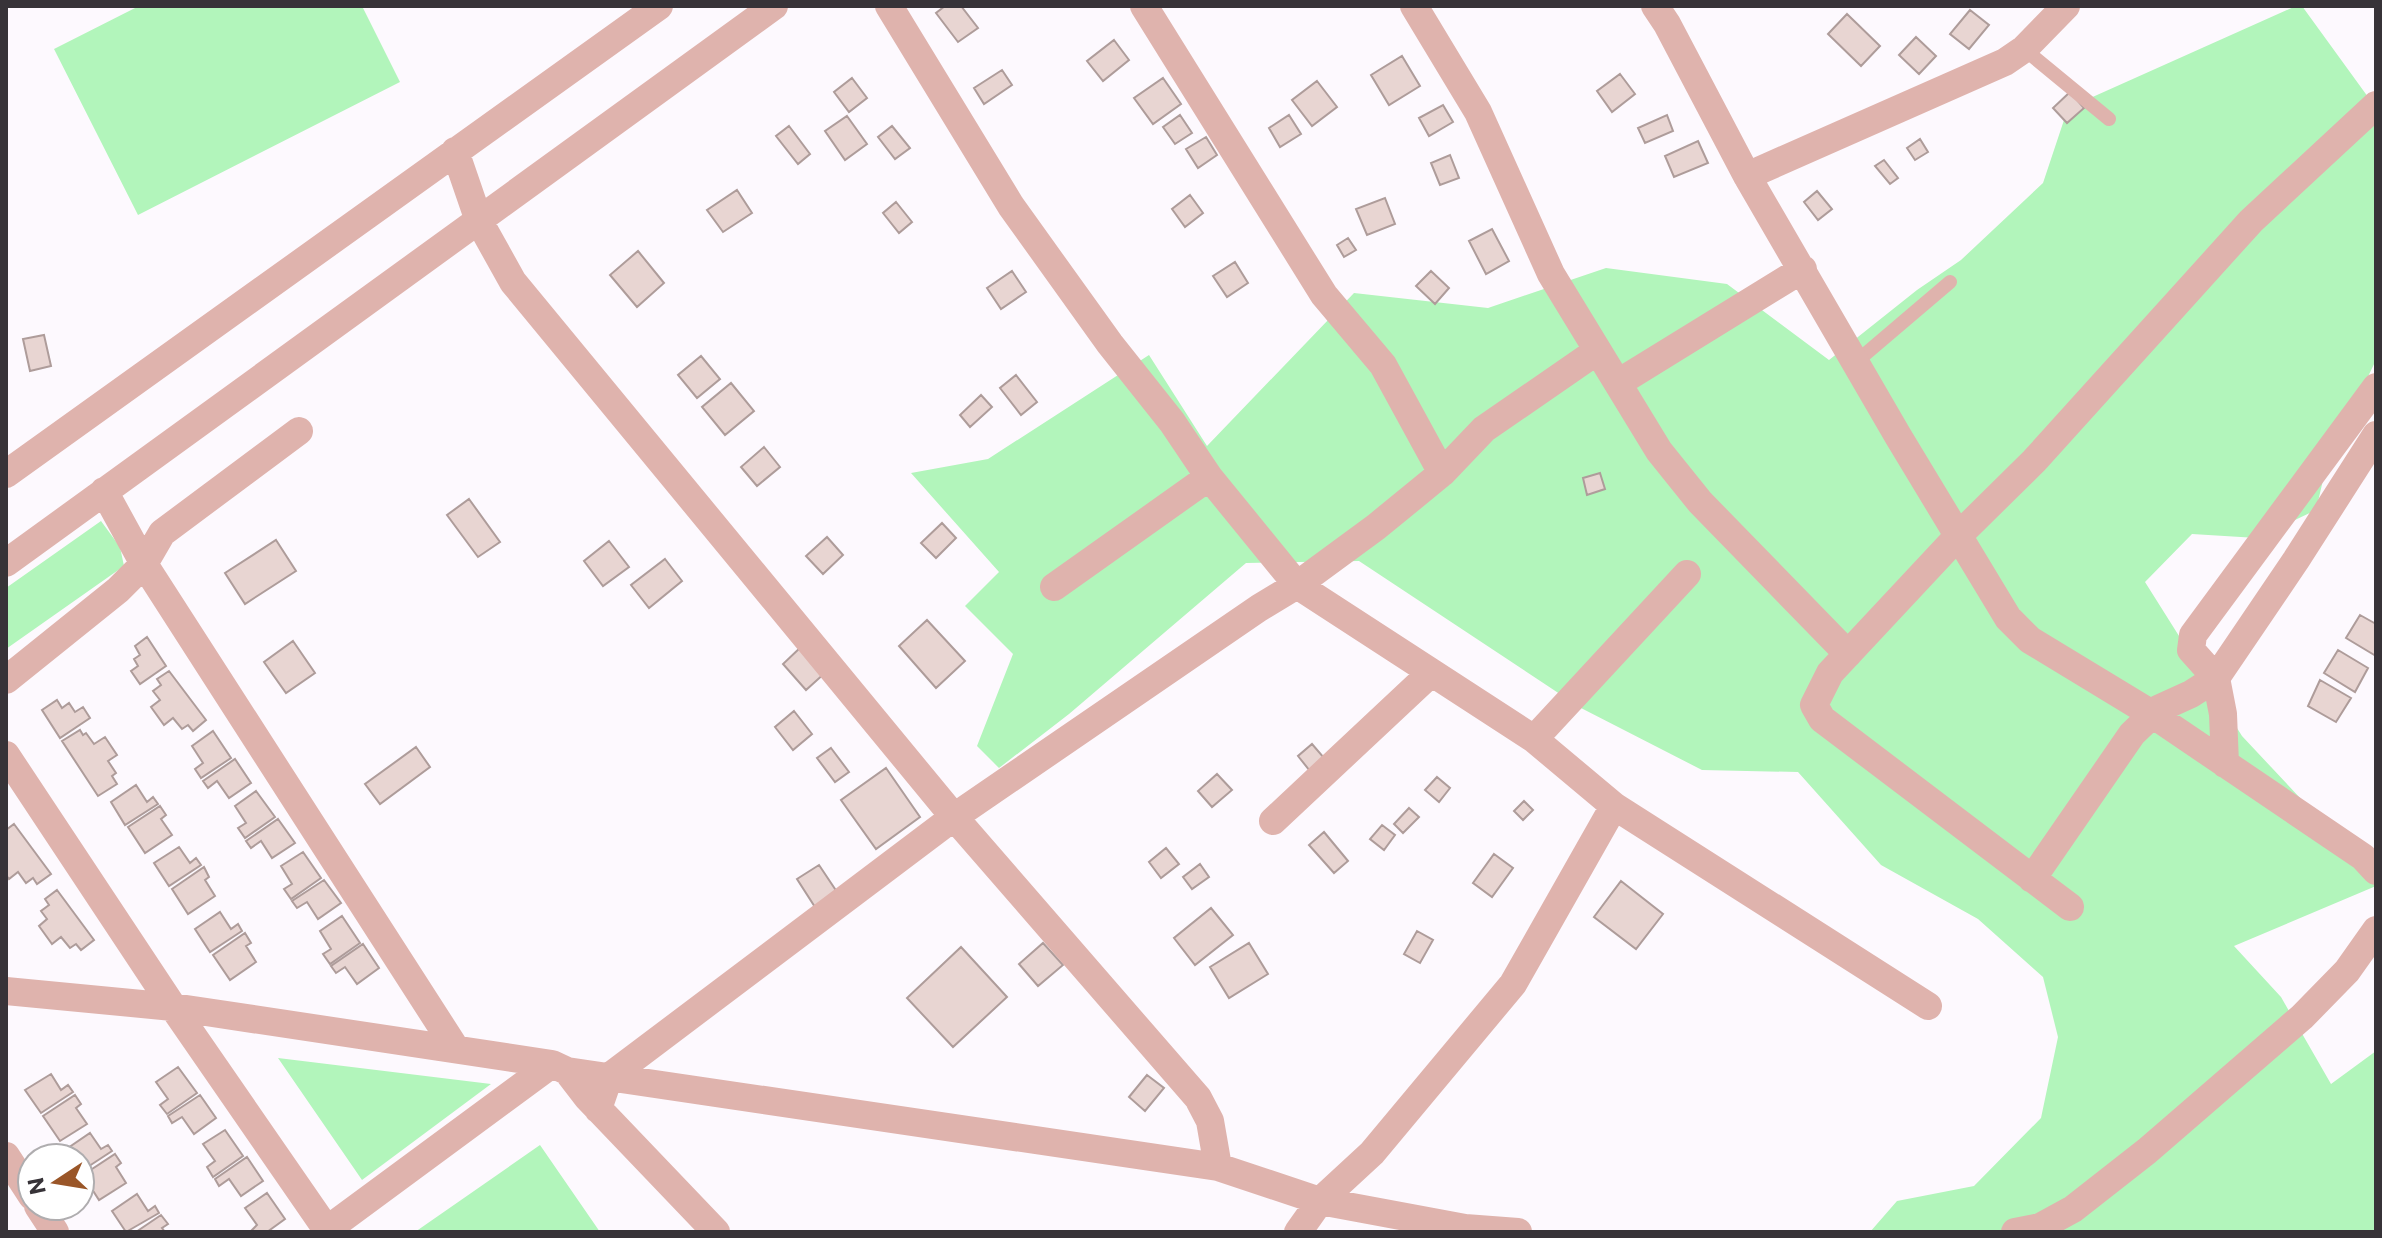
<svg xmlns="http://www.w3.org/2000/svg" width="2382" height="1238" viewBox="0 0 2382 1238" font-family="Commissioner,sans-serif">
<style>
.green{fill:#b2f5bb}
.building{fill:#e8d5d2;stroke:#ae9c9a;stroke-width:2}
.lines{fill:none;stroke-linecap:round;stroke-linejoin:round}
.lane{stroke:#dfb3ad;stroke-width:14}
.street{stroke:#dfb3ad;stroke-width:28}
</style>
<rect width="100%" height="100%" fill="#fdf9fe"/>
<path class="green" d="M 139,6 L 362,6 L 400,82 L 138,215 L 54,49 Z
M 2296,6 L 2302,6 L 2376,108 L 2376,360 L 2328,459 L 2316,510 L 2257,538 L 2192,534 L 2145,582 L 2242,736 L 2376,879 L 2376,886 L 2234,946 L 2281,997 L 2331,1084 L 2376,1051 L 2376,1232 L 1870,1232 L 1897,1201 L 1974,1186 L 2041,1118 L 2058,1037 L 2043,977 L 1978,919 L 1881,865 L 1798,772 L 1702,770 L 1581,708 L 1359,561 L 1246,563 L 1069,714 L 999,768 L 977,746 L 1013,654 L 965,606 L 999,572 L 911,473 L 988,459 L 1149,355 L 1207,446 L 1354,293 L 1488,308 L 1606,268 L 1727,284 L 1829,360 L 1917,290 L 1961,260 L 2043,183 L 2068,108 Z
M 101,521 L 120,547 L 124,566 L 6,649 L 6,588 Z
M 278,1058 L 491,1084 L 362,1180 Z
M 540,1145 L 600,1232 L 415,1232 Z"/>
<path class="building" d="M 945,6 L 961,6 L 978,28 L 958,42 L 936,13 Z
M 1970,10 L 1989,25 L 1969,49 L 1950,34 Z
M 1847,14 L 1880,46 L 1861,66 L 1828,34 Z
M 1916,37 L 1936,56 L 1919,74 L 1899,55 Z
M 1114,40 L 1129,60 L 1103,81 L 1087,61 Z
M 1402,56 L 1420,86 L 1389,105 L 1371,75 Z
M 1002,70 L 1012,85 L 984,104 L 974,88 Z
M 1620,74 L 1635,94 L 1612,112 L 1597,91 Z
M 852,78 L 867,98 L 849,112 L 834,92 Z
M 1163,78 L 1181,104 L 1153,124 L 1134,98 Z
M 1317,81 L 1337,107 L 1312,126 L 1292,100 Z
M 2070,92 L 2084,108 L 2067,123 L 2053,108 Z
M 1443,105 L 1453,122 L 1429,136 L 1419,118 Z
M 1180,115 L 1192,133 L 1175,144 L 1163,127 Z
M 1289,115 L 1301,134 L 1280,147 L 1269,128 Z
M 1667,115 L 1673,131 L 1645,143 L 1638,128 Z
M 847,116 L 867,144 L 845,160 L 825,131 Z
M 789,126 L 810,154 L 798,164 L 776,136 Z
M 892,126 L 910,148 L 895,159 L 878,137 Z
M 1206,137 L 1217,155 L 1198,168 L 1186,149 Z
M 1920,139 L 1928,152 L 1915,160 L 1907,148 Z
M 1698,141 L 1708,163 L 1674,177 L 1665,156 Z
M 1450,155 L 1459,178 L 1440,185 L 1431,163 Z
M 1884,160 L 1898,178 L 1890,184 L 1875,166 Z
M 737,190 L 752,213 L 723,232 L 707,210 Z
M 1817,191 L 1832,209 L 1818,220 L 1804,202 Z
M 1190,195 L 1203,213 L 1185,227 L 1172,209 Z
M 1385,198 L 1395,224 L 1367,235 L 1356,209 Z
M 896,202 L 912,222 L 899,233 L 883,213 Z
M 1492,229 L 1509,261 L 1486,274 L 1469,241 Z
M 1348,238 L 1356,250 L 1344,257 L 1337,245 Z
M 638,251 L 664,283 L 637,307 L 610,275 Z
M 1235,262 L 1248,283 L 1227,297 L 1213,276 Z
M 1012,271 L 1026,292 L 1001,309 L 987,288 Z
M 1431,271 L 1449,288 L 1435,304 L 1416,286 Z
M 44,335 L 51,366 L 30,371 L 23,339 Z
M 701,356 L 720,379 L 697,398 L 678,375 Z
M 1016,375 L 1037,402 L 1021,415 L 1000,388 Z
M 731,383 L 754,411 L 725,435 L 702,407 Z
M 981,395 L 992,407 L 970,427 L 960,415 Z
M 764,447 L 780,467 L 757,486 L 741,467 Z
M 1600,473 L 1605,489 L 1587,495 L 1583,478 Z
M 469,499 L 500,542 L 478,557 L 447,515 Z
M 942,523 L 956,538 L 936,558 L 921,543 Z
M 827,537 L 843,555 L 823,574 L 806,556 Z
M 276,540 L 296,571 L 245,604 L 225,573 Z
M 609,541 L 629,567 L 603,586 L 584,561 Z
M 665,559 L 682,581 L 649,608 L 631,585 Z
M 2360,615 L 2376,624 L 2376,656 L 2346,638 Z
M 927,620 L 965,661 L 936,688 L 899,646 Z
M 147,637 L 166,666 L 140,684 L 131,671 L 138,666 L 134,659 L 140,655 L 135,646 Z
M 293,641 L 315,673 L 286,693 L 264,662 Z
M 802,646 L 826,672 L 806,690 L 783,664 Z
M 2338,650 L 2368,668 L 2355,692 L 2324,673 Z
M 169,671 L 206,720 L 193,731 L 188,725 L 182,729 L 173,718 L 164,725 L 151,707 L 160,700 L 153,691 L 161,685 L 157,679 Z
M 2320,680 L 2351,698 L 2336,722 L 2308,706 Z
M 57,700 L 62,708 L 69,703 L 75,712 L 83,707 L 90,718 L 60,738 L 42,710 Z
M 794,711 L 812,734 L 793,750 L 775,727 Z
M 80,730 L 83,735 L 86,733 L 94,744 L 105,737 L 117,755 L 108,761 L 116,773 L 112,776 L 117,784 L 98,796 L 62,741 Z
M 213,731 L 231,758 L 201,778 L 195,769 L 203,763 L 192,746 Z
M 1312,744 L 1325,759 L 1310,771 L 1298,756 Z
M 416,747 L 430,767 L 380,804 L 365,784 Z
M 831,748 L 849,772 L 835,782 L 817,758 Z
M 235,759 L 251,783 L 229,798 L 217,781 L 208,788 L 203,781 Z
M 886,768 L 920,817 L 876,849 L 841,800 Z
M 1217,774 L 1232,790 L 1212,807 L 1198,791 Z
M 1437,777 L 1450,788 L 1439,802 L 1425,790 Z
M 136,785 L 147,802 L 153,797 L 158,804 L 125,825 L 111,802 Z
M 256,791 L 275,817 L 245,838 L 238,828 L 246,823 L 235,806 Z
M 1524,801 L 1533,810 L 1523,820 L 1514,811 Z
M 160,806 L 166,815 L 161,819 L 172,835 L 145,853 L 128,827 Z
M 1409,808 L 1419,817 L 1403,833 L 1394,824 Z
M 278,819 L 295,843 L 272,858 L 261,841 L 251,848 L 246,841 Z
M 14,824 L 51,874 L 37,884 L 33,878 L 26,883 L 18,872 L 9,879 L 6,875 L 6,830 Z
M 1382,825 L 1395,835 L 1384,850 L 1370,839 Z
M 1324,832 L 1348,861 L 1334,873 L 1309,845 Z
M 179,847 L 190,863 L 196,858 L 201,865 L 169,886 L 154,863 Z
M 1166,848 L 1179,864 L 1161,878 L 1149,862 Z
M 303,852 L 321,878 L 291,899 L 284,889 L 292,884 L 281,866 Z
M 1494,854 L 1513,868 L 1492,897 L 1473,883 Z
M 1200,864 L 1209,877 L 1192,889 L 1183,877 Z
M 819,865 L 837,892 L 815,907 L 797,879 Z
M 204,867 L 209,877 L 205,880 L 215,896 L 188,914 L 172,889 Z
M 324,880 L 341,903 L 318,919 L 307,902 L 297,908 L 292,901 Z
M 1621,881 L 1663,914 L 1636,949 L 1594,917 Z
M 57,890 L 94,940 L 81,950 L 76,944 L 70,948 L 61,937 L 52,944 L 39,926 L 47,919 L 41,911 L 49,905 L 45,899 Z
M 1211,908 L 1233,935 L 1195,965 L 1174,938 Z
M 220,912 L 231,929 L 238,924 L 242,931 L 210,952 L 195,929 Z
M 342,916 L 360,943 L 330,964 L 323,954 L 331,949 L 320,931 Z
M 1417,931 L 1433,940 L 1420,963 L 1404,954 Z
M 245,933 L 251,943 L 246,946 L 256,962 L 230,980 L 213,955 Z
M 1043,943 L 1063,965 L 1038,986 L 1019,964 Z
M 1249,943 L 1268,974 L 1229,998 L 1210,967 Z
M 363,944 L 379,968 L 357,984 L 345,967 L 336,973 L 331,966 Z
M 961,947 L 1007,997 L 953,1047 L 907,998 Z
M 178,1067 L 197,1093 L 167,1114 L 160,1105 L 168,1099 L 156,1082 Z
M 51,1074 L 61,1090 L 68,1085 L 73,1092 L 41,1113 L 25,1090 Z
M 1147,1075 L 1164,1088 L 1145,1111 L 1129,1097 Z
M 75,1095 L 81,1104 L 76,1108 L 87,1124 L 60,1141 L 43,1116 Z
M 200,1095 L 216,1118 L 194,1134 L 182,1117 L 172,1123 L 168,1116 Z
M 225,1130 L 243,1156 L 213,1177 L 207,1167 L 215,1161 L 203,1144 Z
M 90,1133 L 101,1149 L 108,1145 L 112,1151 L 80,1172 L 80,1158 L 70,1158 L 65,1150 Z
M 115,1154 L 121,1163 L 116,1167 L 126,1183 L 99,1200 L 83,1175 Z
M 247,1157 L 263,1181 L 241,1196 L 229,1179 L 219,1186 L 215,1179 Z
M 267,1193 L 285,1219 L 267,1232 L 250,1232 L 257,1225 L 245,1208 Z
M 137,1194 L 148,1211 L 155,1206 L 159,1213 L 126,1232 L 112,1211 Z
M 161,1215 L 168,1224 L 162,1228 L 165,1232 L 136,1232 Z"/>
<g class="lines">
<path class="lane" d="M 2024,49 L 2109,119
M 1856,362 L 1950,282"/>
<path class="street" d="M 889,6 L 1011,206 L 1110,344 L 1172,422 L 1209,477 L 1297,585 L 1534,739 L 1614,806 L 1928,1006
M 1144,6 L 1324,295 L 1383,365 L 1442,473
M 1414,6 L 1478,112 L 1551,274 L 1659,451 L 1700,502 L 1848,654
M 1655,6 L 1667,24 L 1747,176 L 1898,436 L 2008,618 L 2030,640 L 2152,714 L 2363,857 L 2376,871
M 455,151 L 479,221 L 513,282 L 954,817 L 1198,1098 L 1210,1121 L 1218,1167
M 1747,176 L 2005,62 L 2024,49 L 2066,6
M 1618,383 L 1803,269
M 6,474 L 659,6
M 104,491 L 144,564 L 456,1049
M 6,563 L 774,6
M 1054,587 L 1209,477
M 6,680 L 118,590 L 144,564 L 162,533 L 299,431
M 1534,739 L 1687,574
M 6,755 L 173,1007 L 327,1230
M 2225,764 L 2223,714 L 2216,678 L 2191,650 L 2193,635 L 2376,387
M 1273,821 L 1431,673
M 2032,879 L 2132,734 L 2158,709 L 2191,694 L 2216,678 L 2296,560 L 2376,435
M 2070,907 L 1822,719 L 1814,705 L 1830,673 L 1959,535 L 2034,461 L 2251,221 L 2376,105
M 6,991 L 173,1007 L 552,1064 L 567,1071 L 587,1097 L 716,1232
M 567,1071 L 1218,1167 L 1320,1201 L 1465,1228 L 1518,1232
M 598,1109 L 609,1077 L 954,817 L 1259,608 L 1297,585 L 1376,527 L 1442,473 L 1484,429 L 1597,351
M 6,1156 L 32,1196
M 38,1206 L 55,1232
M 324,1232 L 552,1064
M 1298,1232 L 1320,1201 L 1372,1153 L 1513,984 L 1614,806
M 2015,1232 L 2040,1227 L 2073,1209 L 2147,1151 L 2302,1017 L 2347,971 L 2376,930"/>
</g>
<rect width="2382" height="1238" fill="none" stroke="#373338" stroke-width="16"/>
<g transform="translate(56 1182) rotate(258)"><circle r="38" fill="#ffffff" stroke="#afadaf" stroke-width="2"/>
<path d="M0-6L14 30L0 20L-14 30Z" fill="#9a5628"/>
<text y="-12" font-size="22" font-weight="bold" text-anchor="middle" fill="#373338">N</text>
</g>
</svg>
